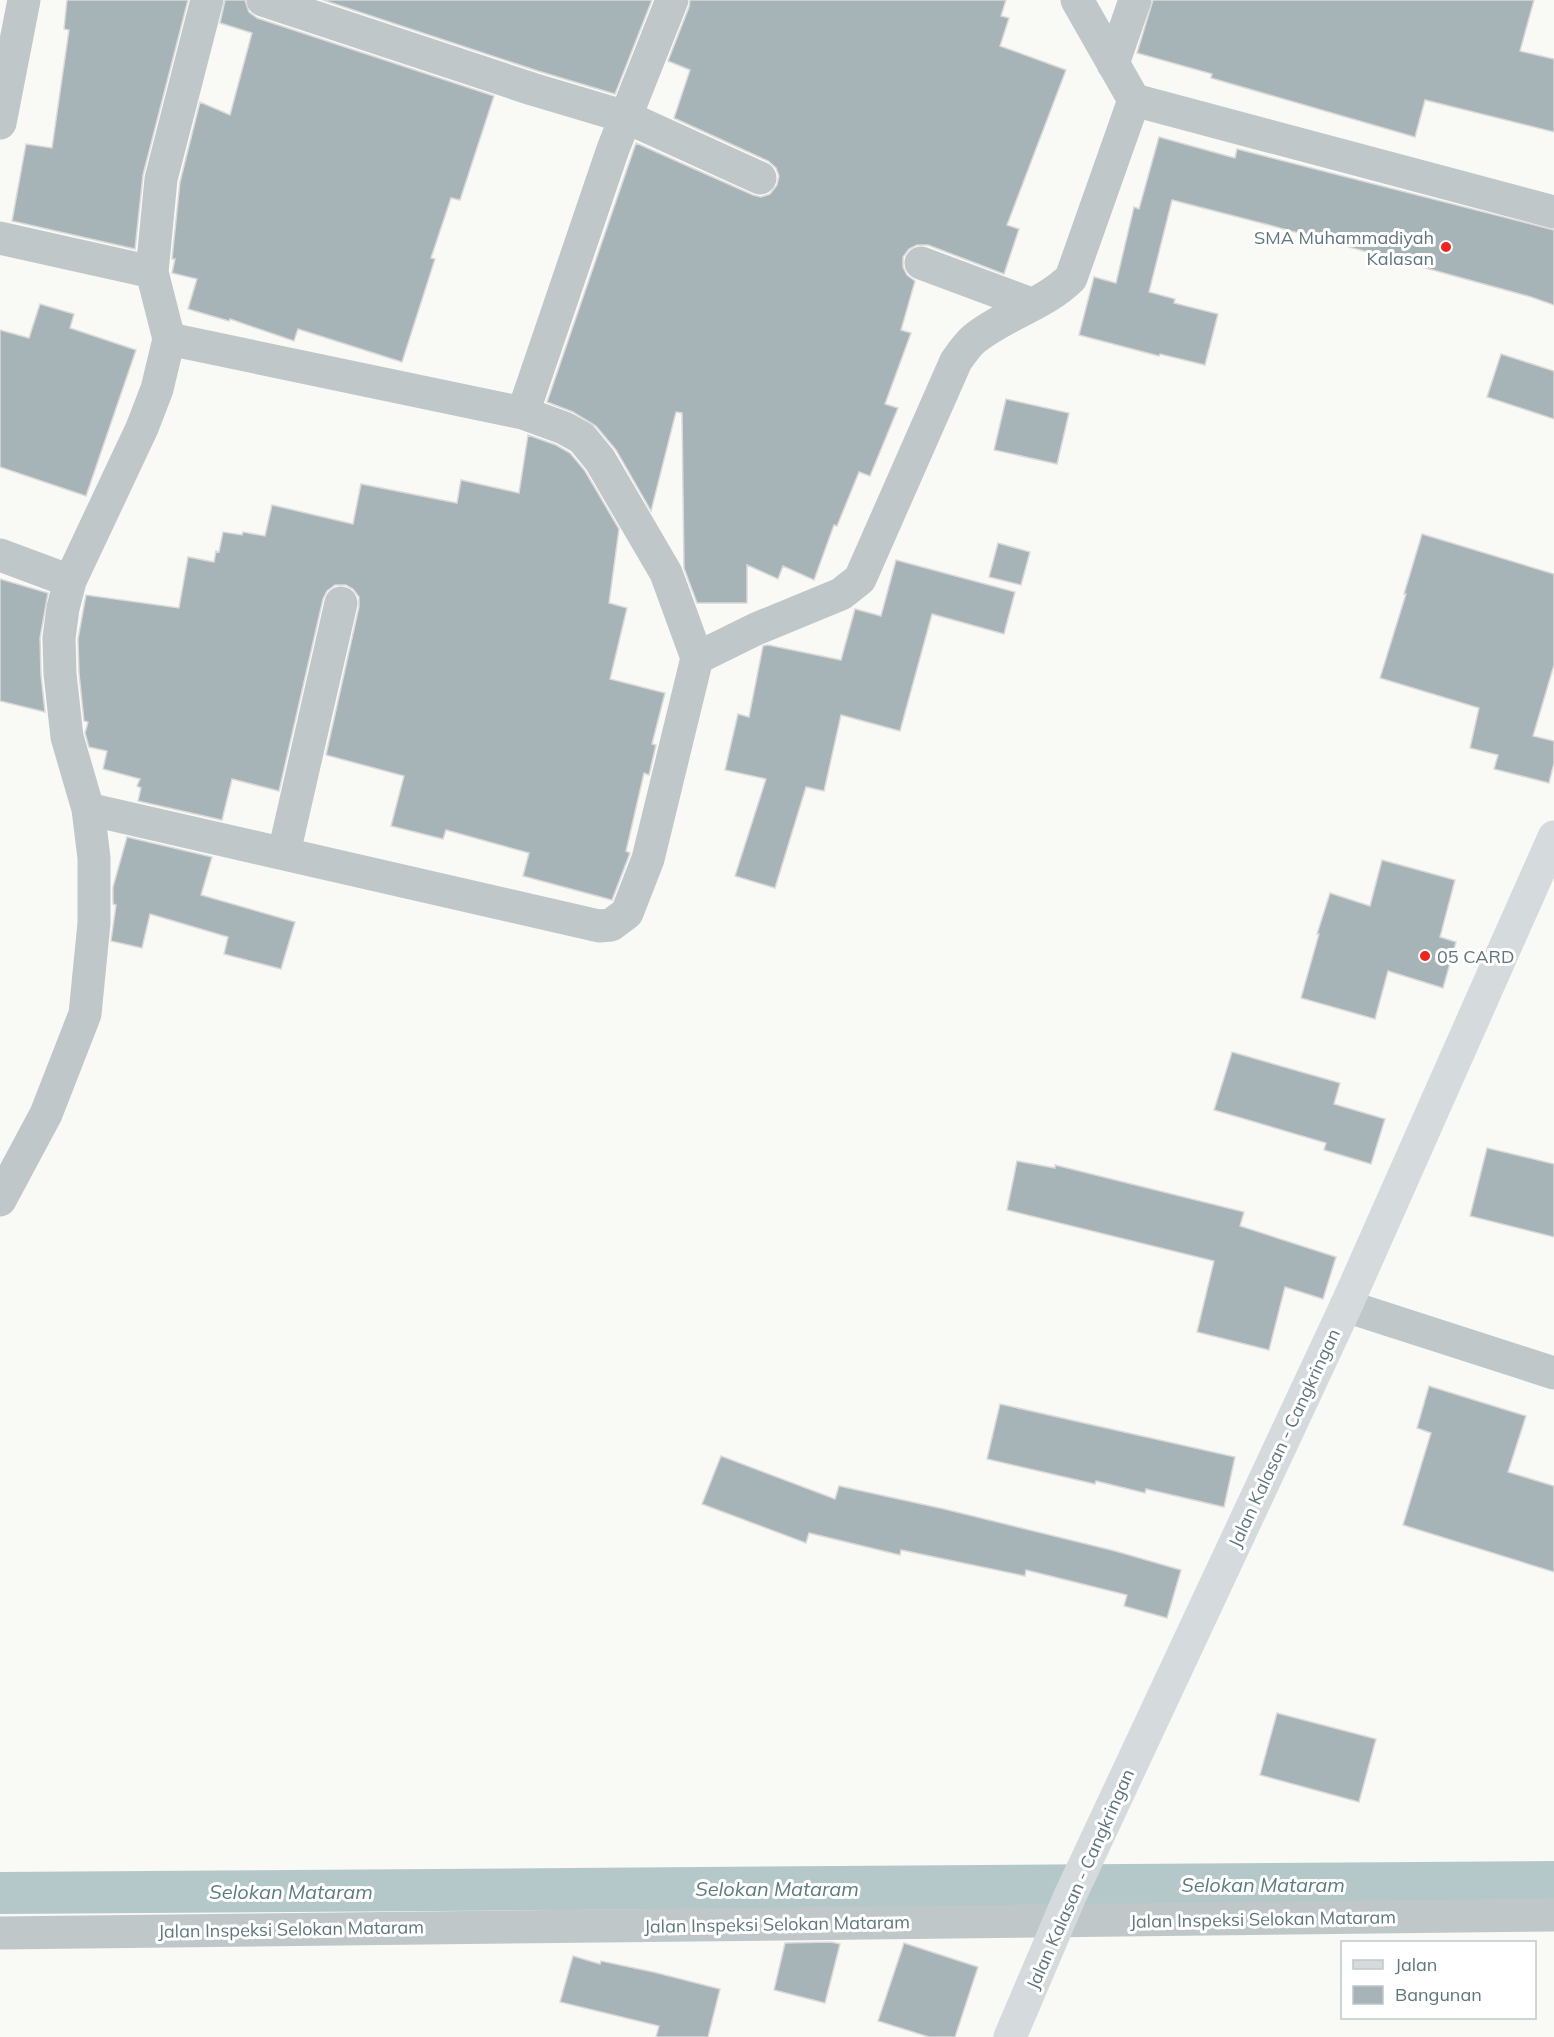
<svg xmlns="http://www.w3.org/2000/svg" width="1554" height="2037" viewBox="0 0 1554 2037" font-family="Mulish,sans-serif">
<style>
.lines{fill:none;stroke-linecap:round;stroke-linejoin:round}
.canal{stroke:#b5c8c9;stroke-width:42}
.building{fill:#a6b3b7;stroke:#dbdad9;stroke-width:1.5}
.minor{stroke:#bfc7c9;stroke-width:33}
.major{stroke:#d5dbdd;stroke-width:33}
.poi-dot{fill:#ee2521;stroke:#fff;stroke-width:2}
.labels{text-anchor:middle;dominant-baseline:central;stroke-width:6;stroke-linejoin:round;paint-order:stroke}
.poi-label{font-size:18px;fill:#5e767d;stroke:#fff;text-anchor:end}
.street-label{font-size:18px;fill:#5e767d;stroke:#fff}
.water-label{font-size:20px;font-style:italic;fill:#5d7c7d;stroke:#fff}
</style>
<rect width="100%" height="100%" fill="#f9f9f6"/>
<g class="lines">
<path class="canal" d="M 0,1893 L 1554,1882"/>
</g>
<path class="building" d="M 67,0 L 188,0 L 143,175 L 135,249 L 12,221 L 26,144 L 52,148 L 69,30 L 64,29 Z
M 225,0 L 245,0 L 249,12 L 257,18 L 494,96 L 460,200 L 451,198 L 431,258 L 435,259 L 402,362 L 298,329 L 294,341 L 230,319 L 229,321 L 188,309 L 197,279 L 172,273 L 175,259 L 172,259 L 180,182 L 200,102 L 230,115 L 252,33 L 220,23 Z
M 323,0 L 652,0 L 615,94 L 538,71 Z
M 690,0 L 1006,0 L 1001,16 L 1009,18 L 1000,46 L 1066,70 L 1007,225 L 1019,229 L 1004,274 L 928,245 L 917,245 L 909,249 L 903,257 L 903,267 L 907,275 L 915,281 L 901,330 L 911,333 L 885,404 L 898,408 L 870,476 L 859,472 L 837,526 L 834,525 L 814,580 L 783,566 L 778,579 L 747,565 L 747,603 L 697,603 L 684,568 L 682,413 L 676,412 L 651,511 L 616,450 L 596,426 L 573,412 L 547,402 L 636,143 L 753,195 L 761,197 L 770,194 L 777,185 L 779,176 L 776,168 L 768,161 L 674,118 L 690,70 L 668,61 L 689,7 Z
M 1153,0 L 1534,0 L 1520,51 L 1554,59 L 1554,132 L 1425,100 L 1415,137 L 1211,78 L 1212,74 L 1137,53 Z
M 1159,137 L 1235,158 L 1237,149 L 1554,230 L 1554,305 L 1531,297 L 1269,225 L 1172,200 L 1149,292 L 1175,299 L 1174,303 L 1218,314 L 1205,365 L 1160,354 L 1159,356 L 1079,335 L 1094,277 L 1116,283 L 1134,207 L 1139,209 Z
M 40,304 L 74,314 L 70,328 L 136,350 L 86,496 L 0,467 L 0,330 L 29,338 Z
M 1501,354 L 1554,371 L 1554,419 L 1487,397 Z
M 1006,399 L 1069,413 L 1057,464 L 994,450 Z
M 528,435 L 556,445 L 570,453 L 585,471 L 619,529 L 609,603 L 627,608 L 610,679 L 665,693 L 652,744 L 656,745 L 649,775 L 644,773 L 626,851 L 630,853 L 612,900 L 523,876 L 529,853 L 446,830 L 443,839 L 391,826 L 404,776 L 326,755 L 359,607 L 359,597 L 353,589 L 346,585 L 335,585 L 327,591 L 323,599 L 279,791 L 232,779 L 222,820 L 138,801 L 141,788 L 137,786 L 140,779 L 103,769 L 107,751 L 89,747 L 85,733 L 88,722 L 84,721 L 79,673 L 78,639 L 86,595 L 179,608 L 188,557 L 214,562 L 216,551 L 219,552 L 223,532 L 242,535 L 243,532 L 265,536 L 272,505 L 353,524 L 361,484 L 457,503 L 461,480 L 519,493 Z
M 1422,534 L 1554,574 L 1554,665 L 1533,736 L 1554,741 L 1554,763 L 1549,783 L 1494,769 L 1498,755 L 1470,748 L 1479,708 L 1380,678 L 1406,594 L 1404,594 Z
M 998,543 L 1030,552 L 1021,585 L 989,577 Z
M 896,560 L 1015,592 L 1004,634 L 932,614 L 900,731 L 841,715 L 824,791 L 806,787 L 775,888 L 735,876 L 766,779 L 725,770 L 738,714 L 749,717 L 763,646 L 768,645 L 841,660 L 855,609 L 881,616 Z
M 0,579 L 48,593 L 40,638 L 41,675 L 45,712 L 0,701 Z
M 127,837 L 212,857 L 201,895 L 295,922 L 281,969 L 224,954 L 228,937 L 150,914 L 142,948 L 111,941 L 116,905 L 113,904 L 113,887 Z
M 1382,860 L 1455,880 L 1440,937 L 1456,942 L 1443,988 L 1388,971 L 1375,1019 L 1301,998 L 1319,934 L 1317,934 L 1330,893 L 1370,906 Z
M 1232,1052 L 1340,1083 L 1334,1104 L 1385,1119 L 1371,1164 L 1324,1150 L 1326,1143 L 1214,1110 Z
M 1487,1148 L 1554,1164 L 1554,1237 L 1470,1216 Z
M 1017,1161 L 1055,1168 L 1055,1165 L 1244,1212 L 1240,1226 L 1336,1257 L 1323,1299 L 1285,1287 L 1269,1350 L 1197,1332 L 1214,1261 L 1007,1210 Z
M 1429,1386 L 1526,1416 L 1508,1472 L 1554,1486 L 1554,1572 L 1403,1525 L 1431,1433 L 1417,1428 Z
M 1000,1404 L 1235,1457 L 1224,1507 L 1146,1489 L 1145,1493 L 1096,1481 L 1095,1484 L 987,1459 Z
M 721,1456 L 835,1499 L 839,1486 L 944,1509 L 1115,1551 L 1181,1570 L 1167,1618 L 1124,1606 L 1127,1595 L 1026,1570 L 1025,1576 L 901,1550 L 900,1555 L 809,1533 L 806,1543 L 702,1504 Z
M 1277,1713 L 1376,1739 L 1359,1802 L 1260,1775 Z
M 831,1942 L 840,1944 L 825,2003 L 774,1990 L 785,1943 Z
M 904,1943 L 978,1967 L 955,2037 L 929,2037 L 878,2021 Z
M 573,1956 L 600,1964 L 601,1961 L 653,1972 L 720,1989 L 708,2037 L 656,2037 L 659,2026 L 560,2002 Z"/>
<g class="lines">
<path class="minor" d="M 263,0 L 532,89 L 626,117 L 760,178
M 1077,0 L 1134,100 L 1554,212
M 1113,64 L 1135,0
M 0,123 L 24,0
M 0,238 L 152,272
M 921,263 L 1031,304
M 523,413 L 613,149 L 672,0
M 0,555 L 70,581
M 697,658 L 756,629 L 841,594 L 860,579 L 956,361 C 961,354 967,345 974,339 C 1003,315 1044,305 1071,278 L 1134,100
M 88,809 L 599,926 L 611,925 L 627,913 L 648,859 L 697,658 L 666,573 L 600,460 L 582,438 L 564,428 L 523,413 L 169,339
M 284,853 L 341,603
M 0,1200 L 46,1114 L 85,1014 L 94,923 L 94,858 L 88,809 L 67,737 L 60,674 L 59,638 L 63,608 L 70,581 L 142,428 L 157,389 L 169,339 L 152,272 L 161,179 L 207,0
M 1346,1306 L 1554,1373
M 0,1933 L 1554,1915"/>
<path class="major" d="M 1010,2037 L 1070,1896 L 1346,1306 L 1554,837"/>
</g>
<g class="poi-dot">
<circle cx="1446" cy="247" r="6"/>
<circle cx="1425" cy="956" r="6"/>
</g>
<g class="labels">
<g class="poi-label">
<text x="1434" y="237">SMA Muhammadiyah<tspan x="1434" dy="21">Kalasan</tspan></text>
<text x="1437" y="956" text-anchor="start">05 CARD</text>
</g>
<g class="street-label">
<text transform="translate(1284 1438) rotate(-65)">Jalan Kalasan - Cangkringan</text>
<text transform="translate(1080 1879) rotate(-66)">Jalan Kalasan - Cangkringan</text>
<text transform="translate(1263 1919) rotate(-1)">Jalan Inspeksi Selokan Mataram</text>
<text transform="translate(777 1924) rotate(-1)">Jalan Inspeksi Selokan Mataram</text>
<text transform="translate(291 1929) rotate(-1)">Jalan Inspeksi Selokan Mataram</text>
</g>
<g class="water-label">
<text x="1263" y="1884">Selokan Mataram</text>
<text x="777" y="1888">Selokan Mataram</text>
<text x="291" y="1891">Selokan Mataram</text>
</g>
</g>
<rect x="1341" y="1941" width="195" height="78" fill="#ffffff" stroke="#bfc8cb" stroke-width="1.5"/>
<rect x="1353" y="1960" width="30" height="9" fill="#d5dbdd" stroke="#bfc8cb" stroke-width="1.5"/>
<text x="1395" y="1971" font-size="18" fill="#5e767d">Jalan</text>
<rect x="1353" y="1986" width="30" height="18" fill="#a6b3b7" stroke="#bfc8cb" stroke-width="1.5"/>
<text x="1395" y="2001" font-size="18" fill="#5e767d">Bangunan</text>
</svg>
